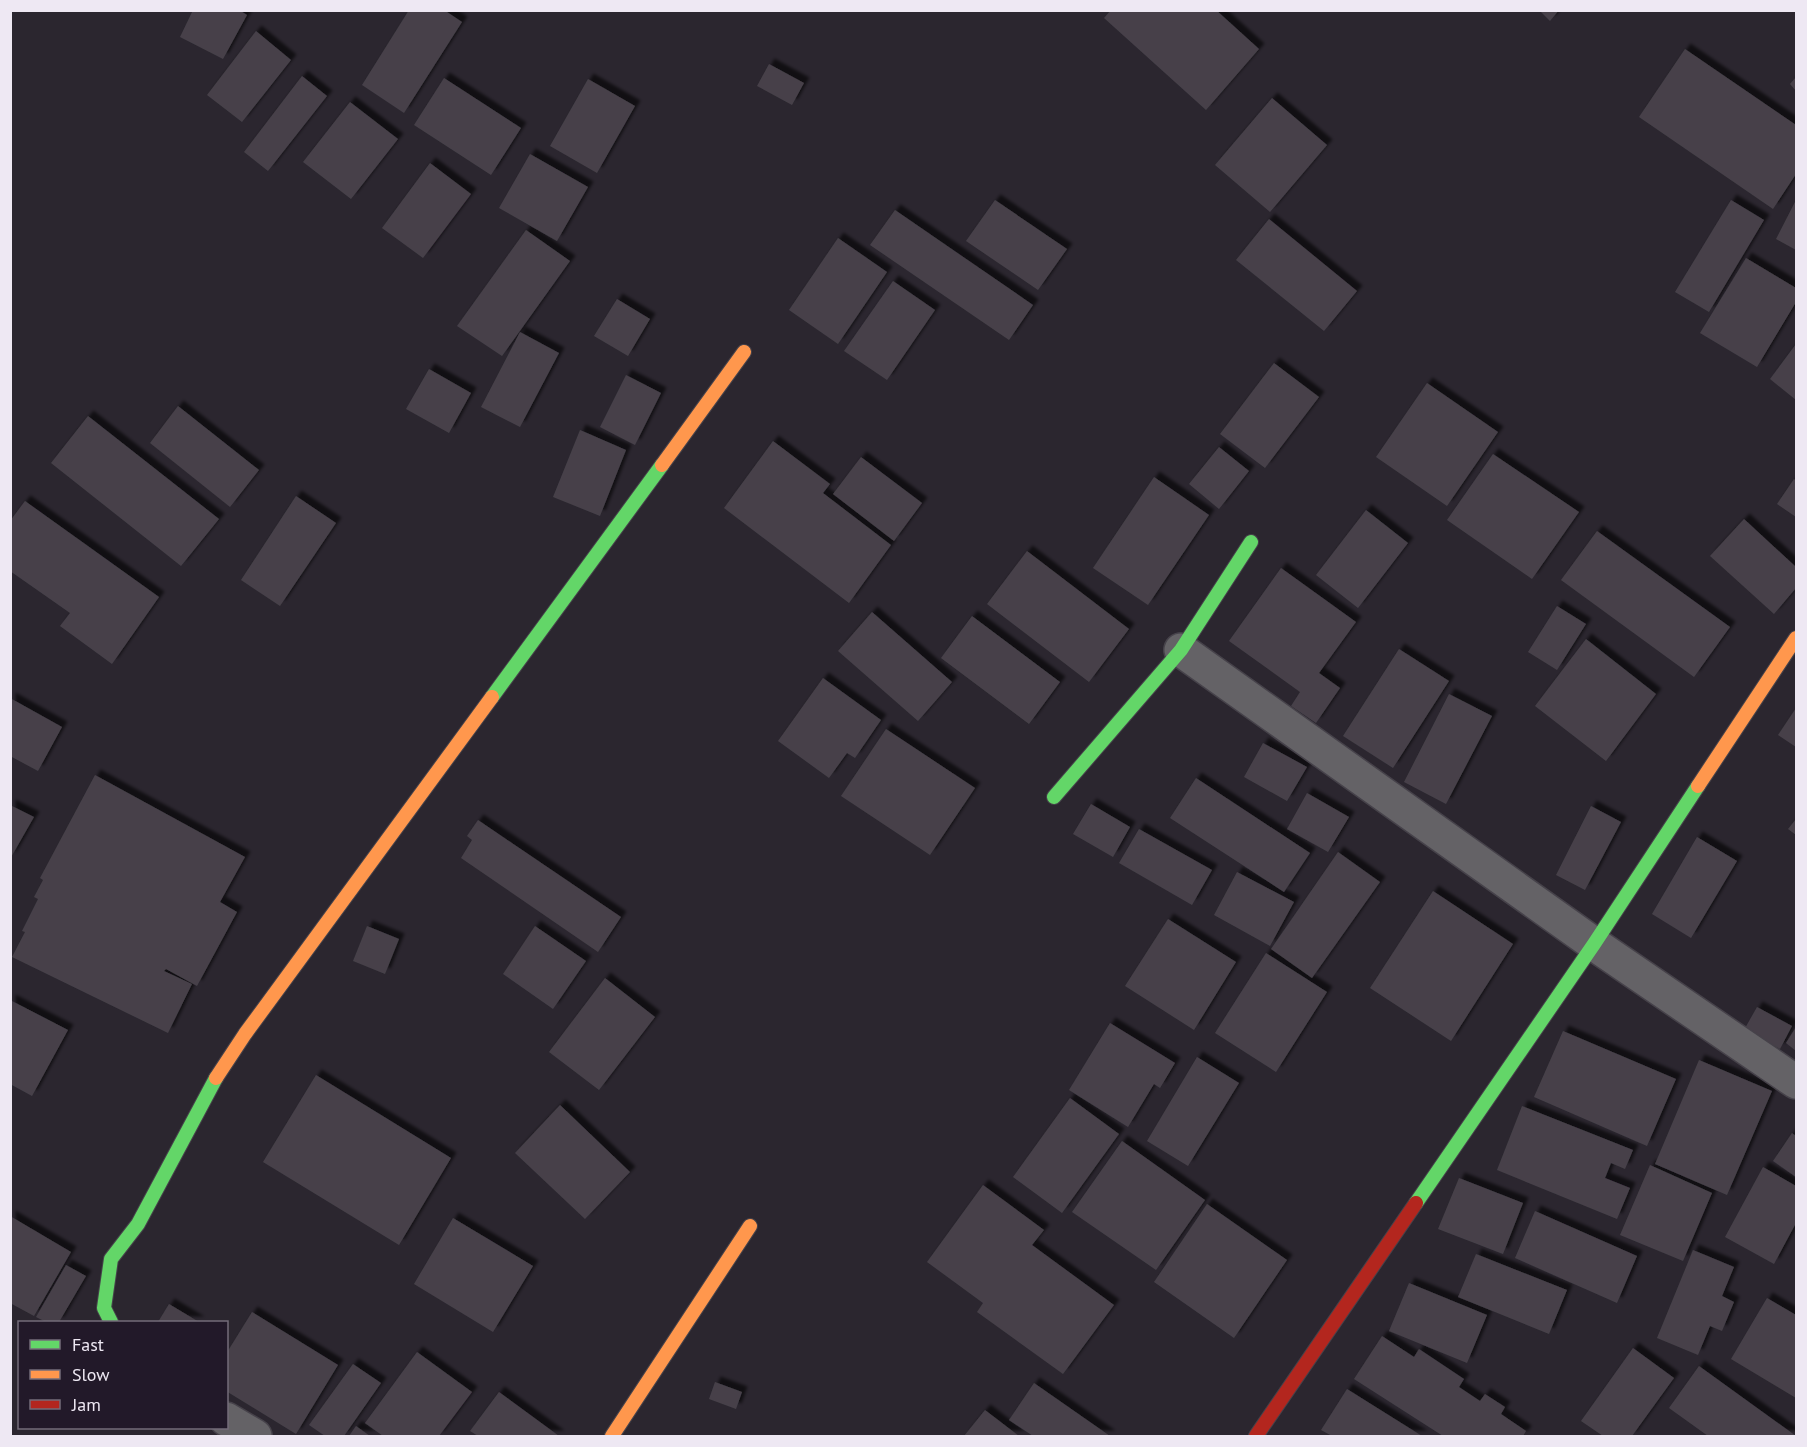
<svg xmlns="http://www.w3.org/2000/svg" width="1807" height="1447" viewBox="0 0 1807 1447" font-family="'PT Sans',sans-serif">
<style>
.building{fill:#464149;filter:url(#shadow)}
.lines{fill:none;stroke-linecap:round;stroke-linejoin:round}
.street-casing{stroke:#46424a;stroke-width:36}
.fast-casing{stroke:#46424a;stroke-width:16}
.slow-casing{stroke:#46424a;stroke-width:16}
.jam-casing{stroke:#46424a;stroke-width:16}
.street{stroke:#646266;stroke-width:33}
.fast{stroke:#63d668;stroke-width:14}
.slow{stroke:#ff974d;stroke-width:14}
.jam{stroke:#b3261e;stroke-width:14}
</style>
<defs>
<filter id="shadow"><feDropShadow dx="5.5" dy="-5.5" stdDeviation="1.5" flood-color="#0009"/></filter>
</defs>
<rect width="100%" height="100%" fill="#2b262f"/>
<path class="building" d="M 193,10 L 239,10 L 247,15 L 223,59 L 180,37 Z
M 409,10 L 444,10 L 462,22 L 404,113 L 362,85 Z
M 1111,10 L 1216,10 L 1259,49 L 1206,110 L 1104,18 Z
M 1539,10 L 1559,10 L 1550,21 Z
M 256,31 L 291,60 L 242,122 L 207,95 Z
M 1685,49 L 1796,125 L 1796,174 L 1773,209 L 1639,117 Z
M 769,64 L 804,83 L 792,105 L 757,86 Z
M 302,76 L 327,96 L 268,171 L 244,152 Z
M 1796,77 L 1796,91 L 1790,84 Z
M 444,78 L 521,128 L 491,175 L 414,125 Z
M 588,79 L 635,106 L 597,173 L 550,146 Z
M 1272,98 L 1327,145 L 1270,212 L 1215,165 Z
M 350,102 L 398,139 L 351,199 L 303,162 Z
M 530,154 L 588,187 L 557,241 L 499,208 Z
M 430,163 L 471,194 L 423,258 L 382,228 Z
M 995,200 L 1067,249 L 1038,290 L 966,241 Z
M 1731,200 L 1764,220 L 1709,312 L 1675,292 Z
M 1796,200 L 1796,250 L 1776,239 Z
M 895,210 L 1033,305 L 1009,340 L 870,245 Z
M 1269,219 L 1357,291 L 1324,331 L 1236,260 Z
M 526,230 L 570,261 L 502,356 L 457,326 Z
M 838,238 L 887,272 L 838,344 L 789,310 Z
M 1746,258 L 1796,288 L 1796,302 L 1757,367 L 1700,333 Z
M 893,281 L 935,310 L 887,380 L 844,351 Z
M 617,299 L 650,319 L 628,356 L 594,336 Z
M 520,332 L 559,353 L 520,427 L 481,407 Z
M 1796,344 L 1796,400 L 1770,379 Z
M 1274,363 L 1319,397 L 1265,468 L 1220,434 Z
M 429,369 L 471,393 L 449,433 L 406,409 Z
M 626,375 L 661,393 L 635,445 L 600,427 Z
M 1427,383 L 1498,432 L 1447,506 L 1376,457 Z
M 178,406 L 259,470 L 230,507 L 150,443 Z
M 88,416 L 219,519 L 181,566 L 51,463 Z
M 580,430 L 626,450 L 600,516 L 553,497 Z
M 773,441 L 830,484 L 823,493 L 891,545 L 849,603 L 724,508 Z
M 1219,447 L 1249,471 L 1219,509 L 1189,484 Z
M 1493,454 L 1579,512 L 1532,579 L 1447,520 Z
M 861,457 L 922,503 L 894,541 L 833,494 Z
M 1154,477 L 1209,515 L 1148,605 L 1093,568 Z
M 1794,479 L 1796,481 L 1796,517 L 1777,504 Z
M 296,496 L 336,523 L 280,606 L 241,580 Z
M 25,501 L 159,597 L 112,664 L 60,626 L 70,613 L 10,571 L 10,521 Z
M 1366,510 L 1408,543 L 1358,608 L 1316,575 Z
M 1744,519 L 1796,567 L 1796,588 L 1774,614 L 1710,556 Z
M 1597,531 L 1730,627 L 1694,677 L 1561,580 Z
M 1027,551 L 1129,629 L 1089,682 L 987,604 Z
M 1281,568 L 1356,622 L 1319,673 L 1340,688 L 1316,723 L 1291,706 L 1300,692 L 1229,641 Z
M 1557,606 L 1586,624 L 1557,670 L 1528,652 Z
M 872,612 L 952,682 L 918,721 L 838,651 Z
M 972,616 L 1060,682 L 1029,724 L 941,658 Z
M 1586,639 L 1656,694 L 1606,761 L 1535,706 Z
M 1399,649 L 1449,681 L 1393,768 L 1343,736 Z
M 823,678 L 881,720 L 855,758 L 847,753 L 829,778 L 778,741 Z
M 1449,694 L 1492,716 L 1446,804 L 1404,782 Z
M 10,698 L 62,727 L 38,771 L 10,756 Z
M 1796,708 L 1796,747 L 1778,735 Z
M 886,729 L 975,788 L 930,855 L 841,796 Z
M 1263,743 L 1307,767 L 1287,801 L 1244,777 Z
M 95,775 L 245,857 L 220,902 L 237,912 L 197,986 L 166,969 L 164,971 L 192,984 L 168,1033 L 12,957 L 25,932 L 22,931 L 38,899 L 34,897 L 43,880 L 40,878 Z
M 1196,778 L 1310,853 L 1284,892 L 1170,818 Z
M 1307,793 L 1349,817 L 1328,852 L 1287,829 Z
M 1091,804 L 1130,827 L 1113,857 L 1073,834 Z
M 10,805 L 34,817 L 10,859 Z
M 1591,806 L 1621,822 L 1585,890 L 1556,875 Z
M 1796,819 L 1796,835 L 1788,829 Z
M 478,820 L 621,917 L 598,952 L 461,858 L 472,840 L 467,836 Z
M 1139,829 L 1212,870 L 1192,905 L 1119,863 Z
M 1697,837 L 1737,861 L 1691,938 L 1652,914 Z
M 1338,852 L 1380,882 L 1312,978 L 1271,949 Z
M 1237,872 L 1294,902 L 1270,946 L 1214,915 Z
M 1433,891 L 1513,944 L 1451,1041 L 1370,988 Z
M 1168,919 L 1236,962 L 1194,1030 L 1125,986 Z
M 367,926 L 399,939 L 385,974 L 353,961 Z
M 535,926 L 586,961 L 553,1009 L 503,974 Z
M 1266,953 L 1327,992 L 1276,1072 L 1215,1033 Z
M 605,978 L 655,1017 L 599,1090 L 549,1052 Z
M 10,1000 L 68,1030 L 32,1096 L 10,1084 Z
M 1757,1007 L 1792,1026 L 1780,1049 L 1744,1030 Z
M 1110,1023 L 1175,1063 L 1160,1088 L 1154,1084 L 1128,1127 L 1069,1090 Z
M 1796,1027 L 1796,1051 L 1786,1043 Z
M 1563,1031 L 1676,1079 L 1647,1146 L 1534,1097 Z
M 1197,1057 L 1239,1083 L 1188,1166 L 1147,1141 Z
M 1699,1060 L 1772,1091 L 1727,1195 L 1655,1164 Z
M 316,1075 L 451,1158 L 399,1245 L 263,1162 Z
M 1070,1098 L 1119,1134 L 1062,1213 L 1013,1177 Z
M 560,1105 L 630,1172 L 585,1219 L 515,1153 Z
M 1522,1106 L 1633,1150 L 1625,1169 L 1611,1163 L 1605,1178 L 1630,1188 L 1617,1219 L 1497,1170 Z
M 1792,1133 L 1796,1136 L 1796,1177 L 1773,1161 Z
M 1122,1141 L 1205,1200 L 1156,1270 L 1072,1212 Z
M 1650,1165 L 1712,1193 L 1683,1261 L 1620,1235 Z
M 1763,1167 L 1796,1186 L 1796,1223 L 1774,1264 L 1725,1237 Z
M 1459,1178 L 1523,1203 L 1503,1254 L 1438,1229 Z
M 983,1185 L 1044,1230 L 1032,1245 L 1114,1305 L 1063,1374 L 977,1312 L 983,1303 L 927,1262 Z
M 1207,1204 L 1287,1260 L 1234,1338 L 1154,1282 Z
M 1535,1211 L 1637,1256 L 1617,1303 L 1515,1258 Z
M 10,1216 L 71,1252 L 34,1316 L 10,1303 Z
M 453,1218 L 533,1266 L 493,1332 L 414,1284 Z
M 1693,1250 L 1734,1267 L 1722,1296 L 1734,1302 L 1722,1331 L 1710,1326 L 1698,1355 L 1657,1338 Z
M 1476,1254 L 1567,1290 L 1549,1334 L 1458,1297 Z
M 66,1265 L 86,1276 L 59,1322 L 46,1322 L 36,1317 Z
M 1409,1283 L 1487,1315 L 1467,1363 L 1389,1331 Z
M 1767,1298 L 1796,1315 L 1796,1398 L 1731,1359 Z
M 169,1304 L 199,1322 L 158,1322 Z
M 252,1312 L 338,1365 L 296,1434 L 226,1391 L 226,1354 Z
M 1382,1336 L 1414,1357 L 1419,1349 L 1464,1379 L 1459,1387 L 1480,1401 L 1485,1394 L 1505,1407 L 1501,1414 L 1526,1431 L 1523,1436 L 1443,1436 L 1354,1379 Z
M 1633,1348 L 1674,1378 L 1632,1436 L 1603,1436 L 1581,1421 Z
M 417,1352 L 472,1392 L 439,1436 L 383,1436 L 365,1423 Z
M 353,1364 L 381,1383 L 344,1436 L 325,1436 L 309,1425 Z
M 1699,1366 L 1796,1436 L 1708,1436 L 1669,1408 Z
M 715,1382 L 742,1392 L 736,1409 L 709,1399 Z
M 1034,1383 L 1110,1436 L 1033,1436 L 1009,1420 Z
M 1347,1389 L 1422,1436 L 1332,1436 L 1321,1430 Z
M 499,1392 L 559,1436 L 478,1436 L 470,1431 Z
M 985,1410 L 1019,1436 L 964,1436 Z
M 356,1426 L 370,1436 L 349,1436 Z"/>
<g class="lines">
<defs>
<path id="street" d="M 1181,650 L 1594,944 L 1796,1082
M 226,1419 L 255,1436"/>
<path id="fast" d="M 492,697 L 662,465
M 1054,797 L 1181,650 L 1251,542
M 1416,1203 L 1594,944 L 1698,786
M 111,1322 L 104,1308 L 111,1259 L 138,1224 L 216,1078"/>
<path id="slow" d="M 662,465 L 744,352
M 1698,786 L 1796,638
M 216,1078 L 245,1034 L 492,697
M 612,1436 L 750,1226"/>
<path id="jam" d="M 1256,1436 L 1416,1203"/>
</defs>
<use href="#street" class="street-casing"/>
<use href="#fast" class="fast-casing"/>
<use href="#slow" class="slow-casing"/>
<use href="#jam" class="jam-casing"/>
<use href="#street" class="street"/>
<use href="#fast" class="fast"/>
<use href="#slow" class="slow"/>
<use href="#jam" class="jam"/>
</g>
<rect width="1807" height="1447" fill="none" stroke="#eee8f3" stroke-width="24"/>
<rect x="18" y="1321" width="210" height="108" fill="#221929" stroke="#746c7a" stroke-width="1.5"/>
<rect x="30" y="1340" width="30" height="9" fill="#63d668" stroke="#746c7a" stroke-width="1.5"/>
<text x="72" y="1351" font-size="18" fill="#eee8f3">Fast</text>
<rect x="30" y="1370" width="30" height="9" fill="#ff974d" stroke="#746c7a" stroke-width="1.5"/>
<text x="72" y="1381" font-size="18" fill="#eee8f3">Slow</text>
<rect x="30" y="1400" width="30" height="9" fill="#b3261e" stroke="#746c7a" stroke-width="1.5"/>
<text x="72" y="1411" font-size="18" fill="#eee8f3">Jam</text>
</svg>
